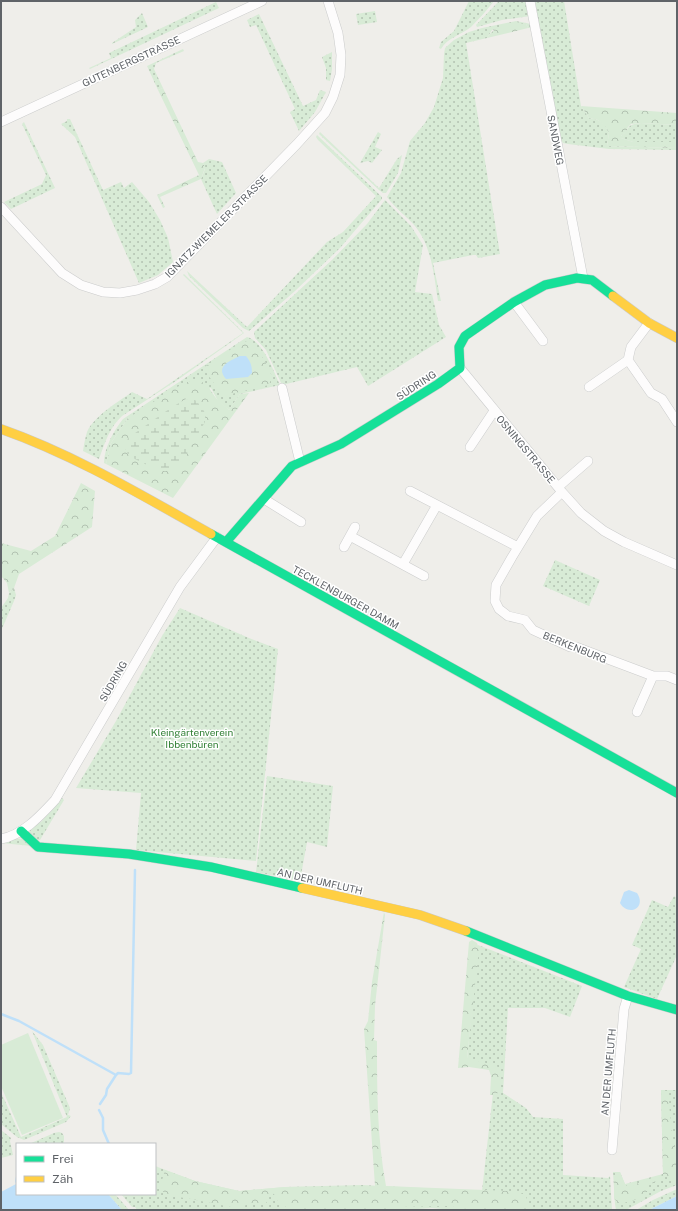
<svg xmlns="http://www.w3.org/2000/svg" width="678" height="1211" viewBox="0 0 678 1211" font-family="'Public Sans',sans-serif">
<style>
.green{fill:url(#green-dots)}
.forest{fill:url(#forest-crowns)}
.wetland{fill:url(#wetland-marsh)}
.pitch{fill:#d8ebd6}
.water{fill:#bfe0f9}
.pier{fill:#efeeea}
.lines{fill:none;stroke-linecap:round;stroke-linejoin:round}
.stream{stroke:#bfe0f9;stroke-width:2.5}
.street-casing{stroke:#cbcccc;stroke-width:10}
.fast-casing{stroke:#cacacb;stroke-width:10}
.slow-casing{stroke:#cacacb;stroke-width:10}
.street{stroke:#fdfcfc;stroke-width:9}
.fast{stroke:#16e098;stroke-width:9}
.slow{stroke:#ffcf43;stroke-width:9}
.labels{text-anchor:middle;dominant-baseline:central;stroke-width:3;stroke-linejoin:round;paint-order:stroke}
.street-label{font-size:10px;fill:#5f6368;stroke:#fff}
.park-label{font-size:10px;fill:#348238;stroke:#fff}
</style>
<defs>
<pattern id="green-dots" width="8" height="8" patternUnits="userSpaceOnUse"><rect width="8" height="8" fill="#d8ebd6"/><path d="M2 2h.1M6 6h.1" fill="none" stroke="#b2c2b1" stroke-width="1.8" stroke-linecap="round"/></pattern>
<pattern id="forest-crowns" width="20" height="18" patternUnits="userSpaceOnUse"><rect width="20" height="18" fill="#d8ebd6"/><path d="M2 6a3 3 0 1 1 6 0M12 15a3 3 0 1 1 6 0" fill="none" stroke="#b2c2b1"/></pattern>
<pattern id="wetland-marsh" width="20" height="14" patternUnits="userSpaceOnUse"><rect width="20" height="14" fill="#d8ebd6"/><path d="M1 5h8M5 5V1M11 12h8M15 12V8" fill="none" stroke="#b2c2b1"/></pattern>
</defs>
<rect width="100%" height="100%" fill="#efeeea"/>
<path class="green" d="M 469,1 L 494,1 C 487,10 479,19 471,27 C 461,35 447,38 441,49 L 439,48 L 441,42 L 454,31 Z
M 499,1 L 526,1 L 530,16 L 502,20 L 477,27 L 476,25 Z
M 535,1 L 564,1 L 581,106 L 589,118 L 598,120 L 605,125 L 609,133 L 607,146 L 677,148 L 677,150 L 609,149 L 568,144 L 563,143 L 561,140 L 541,39 Z
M 216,2 L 219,8 L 90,69 L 89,68 L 111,58 L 109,53 Z
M 375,11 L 377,22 L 358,25 L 356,14 Z
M 142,13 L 148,27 L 112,44 L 112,43 L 136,27 L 135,20 Z
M 259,14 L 303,106 L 316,100 L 320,90 L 326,92 L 315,112 L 299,131 L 290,112 L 295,109 L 256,25 L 250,27 L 247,20 Z
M 516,21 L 531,24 L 531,28 L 528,28 L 526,24 L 492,30 L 487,38 L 466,43 L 500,254 L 478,258 L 476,255 L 473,255 L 433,263 L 441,301 L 438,301 C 434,276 432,247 415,226 C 406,216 395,208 387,197 L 401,173 L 410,141 L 425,123 L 434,107 L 443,78 L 444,54 L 445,48 L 454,40 L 469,32 L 482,28 Z
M 183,49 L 184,51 L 156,63 L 154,69 L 163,88 L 158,90 L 147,66 Z
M 332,52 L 332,69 L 330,81 L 326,80 L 326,68 L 322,57 Z
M 67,119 L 70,119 L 103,190 L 121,182 L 124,188 L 132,182 L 149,202 L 160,220 L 168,238 L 173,262 L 158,275 L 139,283 L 75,137 L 61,124 L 67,121 Z
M 24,122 L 55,188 L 11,209 L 4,202 L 42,184 L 46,175 L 22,124 Z
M 641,123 L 677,125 L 677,142 L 633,142 L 621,138 L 621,136 C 632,128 624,125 641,123 Z
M 320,132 L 379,188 L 397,159 L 402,155 L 398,173 L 386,193 L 383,193 L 379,190 L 319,134 Z
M 378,132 L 381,134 L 375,147 L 382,150 L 372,163 L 368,161 L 360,163 Z
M 317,135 L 382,197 L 382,199 L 340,248 L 295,291 L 249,331 L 243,328 L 189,276 L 187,271 L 247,327 L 327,242 L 343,232 L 376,196 L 318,140 L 316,137 Z
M 209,159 L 222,162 L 236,193 L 217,214 L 201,179 L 205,169 L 203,163 Z
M 385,200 L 411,226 L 423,245 L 415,292 L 432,294 L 439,325 L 446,337 L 368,386 L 357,367 L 282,385 L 266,350 L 255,338 L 254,332 L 333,259 L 367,224 Z
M 184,274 L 244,333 L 179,379 L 122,416 C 109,428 105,443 99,459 L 83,451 C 84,445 85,438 87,432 C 94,416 118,402 132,392 L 147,399 L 243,333 L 183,275 Z
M 247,337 C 263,341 274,372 280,385 L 240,394 L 229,410 L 218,401 L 211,388 L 128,418 L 111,443 L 106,464 L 104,463 C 104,448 114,430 123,419 Z
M 555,560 L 600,580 L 589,606 L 543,586 Z
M 14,588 L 16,595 L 14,601 L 1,631 L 1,608 L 8,598 L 9,593 Z
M 180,608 L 249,638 L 278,649 L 256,861 L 136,850 L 141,793 L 76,788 L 116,721 L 162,636 Z
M 267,776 L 333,786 L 327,847 L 307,842 L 300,881 L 256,872 Z
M 61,797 L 64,800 L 40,840 L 37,840 L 30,833 L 30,829 L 42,821 Z
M 13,838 L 22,839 L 32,846 L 1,843 Z
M 674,896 L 677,898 L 677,955 L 657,999 L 624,987 L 641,949 L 632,945 L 652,900 L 668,907 Z
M 478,945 L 582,986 L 570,1017 L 545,1008 L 508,1008 L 503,1093 L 526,1108 L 533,1117 L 563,1119 L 563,1175 L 608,1178 L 610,1176 L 612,1210 L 452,1210 L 432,1208 L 405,1210 L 137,1210 L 135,1207 L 132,1207 L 121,1194 L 155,1194 L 155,1166 L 195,1181 L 239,1191 L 285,1187 L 362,1185 L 482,1191 L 493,1093 L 491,1067 L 467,1059 Z
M 32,1031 L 43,1045 L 70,1108 L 68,1115 L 71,1116 L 66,1122 L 24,1140 L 17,1137 L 1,1124 L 1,1092 L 21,1137 L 67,1117 Z
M 661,1090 L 677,1090 L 677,1185 L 661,1191 L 626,1210 L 616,1210 L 615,1204 L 613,1172 L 620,1172 L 625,1184 L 663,1174 Z
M 1,1130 L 11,1138 L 10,1141 L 13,1155 L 1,1158 Z
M 59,1132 L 62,1133 L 64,1136 L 64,1144 L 29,1144 L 54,1133 Z
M 677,1189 L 677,1196 L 649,1210 L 636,1210 L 653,1200 Z
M 108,1194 L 115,1194 L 129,1210 L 122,1210 Z"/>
<path class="forest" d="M 516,22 L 526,24 L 528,28 L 487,38 C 494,27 504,25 516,22 Z
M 163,88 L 198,162 L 203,163 L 205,168 L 201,179 L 160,197 L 165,207 L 163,208 L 157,195 L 199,175 L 158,90 Z
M 581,106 L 677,113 L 677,125 L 641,123 L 631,124 L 628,127 L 626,132 L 621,136 L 621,138 L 633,142 L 677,142 L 677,148 L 607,146 L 609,133 L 605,126 L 598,120 L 589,118 Z
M 247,341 C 261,350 265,362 272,376 L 269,385 L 223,396 L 203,368 L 240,343 Z
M 192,380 C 211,381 209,392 219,401 C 222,404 226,407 229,410 L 240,394 L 249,393 L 173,498 L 106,464 L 111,443 L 128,418 L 177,387 Z
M 81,483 L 95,491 L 92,527 L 19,574 L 14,588 L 9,593 L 7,583 L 1,576 L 1,543 L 31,551 L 55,536 Z
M 384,912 L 385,915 L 375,1006 L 374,1040 L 377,1041 C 377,1091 377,1137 386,1186 L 509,1191 L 525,1194 L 528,1202 L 527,1208 L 525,1210 L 476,1210 L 447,1206 L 398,1207 L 389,1210 L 293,1210 C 285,1207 277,1203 274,1194 L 269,1193 L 269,1199 L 266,1203 L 250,1204 L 236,1208 L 191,1199 L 178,1197 L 165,1194 L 160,1187 L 165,1170 L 195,1181 L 239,1191 L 285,1187 L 375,1186 L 364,1029 L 368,1021 L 372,982 Z
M 472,940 L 477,943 L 479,949 L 467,1058 L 497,1066 L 499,1071 L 499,1092 L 495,1095 L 490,1095 L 491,1076 L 489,1070 L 469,1067 L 458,1068 L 469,942 Z
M 661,1090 L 668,1097 L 674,1146 L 677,1149 L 677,1179 L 674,1180 L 666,1176 L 649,1185 C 646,1202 636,1198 621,1204 L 614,1199 L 614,1177 L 620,1172 L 625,1184 L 628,1187 L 663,1174 Z"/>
<path class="wetland" d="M 186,399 L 195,400 L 201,406 L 205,413 L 205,422 L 180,465 L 168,471 L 159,471 L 129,456 L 125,448 L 128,438 L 172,407 Z"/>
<path class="pitch" d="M 28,1033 L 63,1118 L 22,1135 L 1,1086 L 1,1045 Z"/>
<path class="water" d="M 240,356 L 246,356 C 251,362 252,366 252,373 L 248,377 L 226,379 C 215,367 229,361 240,356 Z
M 629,890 L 637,893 C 647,908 628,917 620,903 L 624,892 Z
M 17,1176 L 17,1194 L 108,1194 L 122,1210 L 1,1210 L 1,1185 Z
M 677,1196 L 677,1210 L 649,1210 Z"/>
<path class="pier" d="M 15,1174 L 16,1176 L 15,1181 L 16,1184 L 1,1192 L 1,1182 Z"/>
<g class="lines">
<path class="stream" d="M 1,1014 L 19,1021 L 116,1075
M 100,1104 L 106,1095 L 107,1089 L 116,1075 L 118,1073 L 129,1074 L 131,1073 L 135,870
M 99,1110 L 103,1118 L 103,1130 L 109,1144"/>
<defs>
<path id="street" d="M 530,1 L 583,278
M 1,122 L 262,1
M 1,207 L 62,273 L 81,285 L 103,292 L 120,293 L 137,290 L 155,284 L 167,277 L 297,144 L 325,113 L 333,97 L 340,75 L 341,55 L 338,33 L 328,1
M 514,302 L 543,341
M 649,323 L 631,347 L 628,360 L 651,393 L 662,399 L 677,422
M 460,368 L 562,492 L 581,513 L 604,531 L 624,542 L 677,565
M 589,387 L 628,360
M 282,388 L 300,462
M 470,447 L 494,411
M 558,487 L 588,461
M 410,491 L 518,547
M 562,492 L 537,516 L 512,557 L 496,585 L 495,601 L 499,609 L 508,616 L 525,620 L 533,630 L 570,647 L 576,647 L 653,676 L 667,676 L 677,680
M 264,499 L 301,522
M 350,536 L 424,576
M 344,547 L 355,527
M 403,564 L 437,505
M 637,712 L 653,676
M 1,839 C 23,835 40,816 55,800 L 180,587 L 217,537
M 612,1150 L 624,1009 L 628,996"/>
<path id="fast" d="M 211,534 L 677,793
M 226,542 L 292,466 L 341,444 L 438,384 L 460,368 L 459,347 L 465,336 L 514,302 L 545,285 L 577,278 L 592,280 L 613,296
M 21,831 L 38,847 L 129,854 L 211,867 L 302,888
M 466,931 L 628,996 L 677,1010"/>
<path id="slow" d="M 613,296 L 649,323 L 677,338
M 1,429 C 75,455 143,496 211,534
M 302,888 L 420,915 L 466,931"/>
</defs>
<use href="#street" class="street-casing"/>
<use href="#fast" class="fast-casing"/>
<use href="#slow" class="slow-casing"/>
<use href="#street" class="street"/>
<use href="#fast" class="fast"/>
<use href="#slow" class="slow"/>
</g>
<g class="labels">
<g class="street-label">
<text transform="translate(131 61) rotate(-25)">GUTENBERGSTRASSE</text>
<text transform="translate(556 140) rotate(79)">SANDWEG</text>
<text transform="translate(216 226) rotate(-45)">IGNATZ-WIEMELER-STRASSE</text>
<text transform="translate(416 385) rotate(-33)">SÜDRING</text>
<text transform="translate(526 449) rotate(50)">OSNINGSTRASSE</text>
<text transform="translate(346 597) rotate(29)">TECKLENBURGER DAMM</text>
<text transform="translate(575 647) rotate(22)">BERKENBURG</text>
<text transform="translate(113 681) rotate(-60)">SÜDRING</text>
<text transform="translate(320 881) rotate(13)">AN DER UMFLUTH</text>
<text transform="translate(608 1072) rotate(-85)">AN DER UMFLUTH</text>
</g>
<g class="park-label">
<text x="192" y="732">Kleingärtenverein<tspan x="192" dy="12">Ibbenbüren</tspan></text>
</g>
</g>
<rect width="678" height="1211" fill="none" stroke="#5f6368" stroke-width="4"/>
<rect x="16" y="1143" width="140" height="52" fill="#ffffff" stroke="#bfc1c3"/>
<rect x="24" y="1156" width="20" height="6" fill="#16e098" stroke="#bfc1c3"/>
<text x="52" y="1163" font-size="12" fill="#5f6368">Frei</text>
<rect x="24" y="1176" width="20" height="6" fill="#ffcf43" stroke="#bfc1c3"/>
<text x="52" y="1183" font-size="12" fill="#5f6368">Zäh</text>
</svg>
